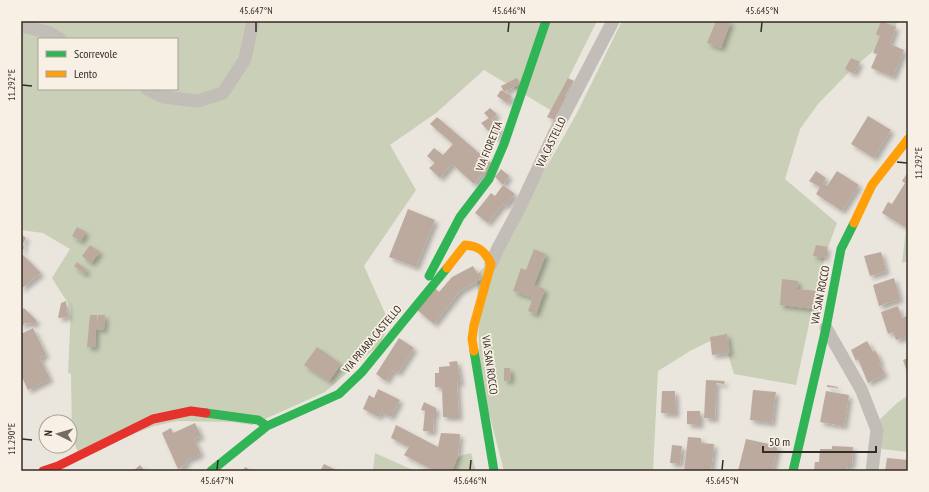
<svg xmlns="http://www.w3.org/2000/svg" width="929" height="492" viewBox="0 0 929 492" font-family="'PT Sans Narrow',sans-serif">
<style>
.green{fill:#cacfb8;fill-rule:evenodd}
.building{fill:#bdaa9f;filter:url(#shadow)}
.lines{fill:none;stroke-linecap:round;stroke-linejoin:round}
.street{stroke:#c2bdb7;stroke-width:13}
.fast{stroke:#30b455;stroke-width:9}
.slow{stroke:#ff9f0a;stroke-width:9}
.jam{stroke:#e5322d;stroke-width:9}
.ticks{fill:none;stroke:#332b26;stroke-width:1.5}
.labels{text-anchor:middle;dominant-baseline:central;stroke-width:3.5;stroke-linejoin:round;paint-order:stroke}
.street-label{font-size:11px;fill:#332b26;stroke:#f8f0e4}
.neatline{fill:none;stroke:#332b26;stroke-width:1.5}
.ticks-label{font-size:10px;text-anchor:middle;fill:#332b26}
</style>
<defs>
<filter id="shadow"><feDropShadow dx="3.5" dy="3.5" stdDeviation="2" flood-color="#0004"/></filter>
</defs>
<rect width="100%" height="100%" fill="#eae5dd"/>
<path class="green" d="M 21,21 L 597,21 L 552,111 L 484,70 L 436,113 L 390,145 L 416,190 L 364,266 L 388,320 L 392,316 L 381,343 L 325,392 L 252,425 L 232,422 L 177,421 L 154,426 L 79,455 L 72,436 L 71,374 L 68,373 L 71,308 L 52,278 L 70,249 L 43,233 L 21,230 ZM 39,39 L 177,39 L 177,89 L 39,89 Z
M 622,21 L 897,21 L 896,27 L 879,46 L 849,72 L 818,104 L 800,129 L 785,179 L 837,223 L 830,242 L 819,277 L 796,385 L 734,374 L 722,335 L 690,351 L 658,371 L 653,471 L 504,471 L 480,379 L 477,275 L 502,246 L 577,113 Z
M 908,226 L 908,261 L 902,263 L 906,229 Z
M 908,395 L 908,452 L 882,449 L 871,428 L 896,404 Z
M 375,453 L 415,471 L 373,471 Z
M 471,453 L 476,471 L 446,471 C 453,461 458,455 471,453 Z"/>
<path class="building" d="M 716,21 L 731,21 L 721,48 L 707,43 Z
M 881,21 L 896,27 L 890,44 L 904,50 L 893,77 L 871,68 L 877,54 L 873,53 L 880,36 L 876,34 Z
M 851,58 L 860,62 L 854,74 L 845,69 Z
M 517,78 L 520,84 L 504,92 L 501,86 Z
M 568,78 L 574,81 L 565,96 L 569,97 L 555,120 L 547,117 Z
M 501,90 L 512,96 L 507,103 L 497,96 Z
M 490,108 L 497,114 L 492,120 L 500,129 L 497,133 L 497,140 L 481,123 L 489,118 L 484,113 Z
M 868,116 L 891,130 L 874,158 L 851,144 Z
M 437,117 L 492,164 L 474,184 L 452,164 L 440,178 L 429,168 L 435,163 L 427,156 L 434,148 L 443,155 L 453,144 L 430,124 Z
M 501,169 L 509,176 L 503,185 L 495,177 Z
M 816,171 L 826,178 L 823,183 L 827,186 L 837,171 L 859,185 L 842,211 L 816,194 L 820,187 L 809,181 Z
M 908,172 L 908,229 L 882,213 L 888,202 L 892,204 L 905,183 L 902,181 Z
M 503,185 L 515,194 L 506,206 L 503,204 L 488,223 L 475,213 L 491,193 L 495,196 Z
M 408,209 L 435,220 L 416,267 L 389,257 Z
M 77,227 L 86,232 L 81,241 L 72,236 Z
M 21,234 L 26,238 L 23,244 L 24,248 L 21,253 L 41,273 L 21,289 Z
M 90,245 L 100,252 L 91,263 L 82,256 Z
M 816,245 L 827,247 L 825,258 L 813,256 Z
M 534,249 L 546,254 L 534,285 L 545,289 L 536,314 L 528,311 L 533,298 L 513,291 L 521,268 L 526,270 Z
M 881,252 L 886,271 L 870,276 L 864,256 Z
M 77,262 L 87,270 L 84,274 L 74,266 Z
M 473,266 L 481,279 L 460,291 L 434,324 L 417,310 L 435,288 L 439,292 L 452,277 Z
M 894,278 L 900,299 L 879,306 L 873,285 Z
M 782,279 L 798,281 L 797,289 L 817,291 L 815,309 L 780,305 Z
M 66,301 L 68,317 L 58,318 L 61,303 Z
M 898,306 L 902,318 L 907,316 L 908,319 L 908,336 L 896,340 L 893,332 L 888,334 L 881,312 Z
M 24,308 L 37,321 L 34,324 L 25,323 L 21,327 L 21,311 Z
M 90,315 L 97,315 L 95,347 L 87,347 Z
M 98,315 L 105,315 L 104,330 L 97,329 Z
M 33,328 L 46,355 L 40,358 L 50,379 L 28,390 L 21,375 L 21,334 Z
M 727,334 L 730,353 L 712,355 L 710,337 Z
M 399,338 L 414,348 L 398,373 L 393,370 L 386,381 L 376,374 Z
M 867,341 L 873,352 L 875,350 L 881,362 L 879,363 L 885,374 L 868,383 L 858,359 L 856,361 L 851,350 Z
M 317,347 L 341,364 L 329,381 L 304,365 Z
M 908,358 L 908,374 L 903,360 Z
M 457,361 L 461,383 L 457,382 L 459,417 L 443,417 L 442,387 L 435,387 L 435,373 L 439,373 L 439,367 L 450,366 L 449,362 Z
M 504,368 L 510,368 L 511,380 L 504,381 Z
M 706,380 L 725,381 L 724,384 L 716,383 L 715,419 L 704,418 Z
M 827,385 L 838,387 L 838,388 L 827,387 Z
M 378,389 L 400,400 L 391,417 L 381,412 L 379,417 L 363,409 L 369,395 L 374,398 Z
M 753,390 L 776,392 L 772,423 L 750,420 Z
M 662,391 L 675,391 L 676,414 L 661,413 Z
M 826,391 L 849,395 L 844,426 L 820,422 Z
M 424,402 L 436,408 L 436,415 L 434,414 L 433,432 L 423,431 L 425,411 L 421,410 Z
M 687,411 L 700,411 L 700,425 L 687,424 Z
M 195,423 L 201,436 L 194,439 L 201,454 L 185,461 L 187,464 L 178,469 L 162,433 L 171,428 L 173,433 Z
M 396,425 L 438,447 L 441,433 L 460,434 L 458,456 L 452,471 L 435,471 L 404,455 L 409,447 L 391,438 Z
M 688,437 L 701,438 L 701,443 L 714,444 L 711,471 L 684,471 Z
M 746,439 L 778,446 L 772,471 L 738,471 Z
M 672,445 L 682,446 L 680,464 L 670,463 Z
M 832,446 L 853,447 L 852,465 L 848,465 L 847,471 L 814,471 L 815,462 L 819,462 L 820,449 L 832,449 Z
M 887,458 L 908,460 L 908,471 L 885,471 Z
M 324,464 L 338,471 L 320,471 Z
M 140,465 L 145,471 L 133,471 Z
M 245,467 L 252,471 L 243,471 Z"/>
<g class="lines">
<path class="street" d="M 21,26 L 48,32 L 60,39
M 147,89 L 163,97 L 198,101 L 223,93 L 245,59 L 253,21
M 491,264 L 498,248 L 519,209 L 555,132 L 613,21
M 826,328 L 861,389 L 877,430 L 872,471"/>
<path class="fast" d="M 429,276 L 460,217 L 489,179 L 504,144 L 546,21
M 474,351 L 494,471
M 206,413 L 258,420 L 267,426
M 211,471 L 267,426 L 339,394 L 362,372 L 447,268
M 793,471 L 826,328 L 841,249 L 854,223"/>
<path class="slow" d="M 854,223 L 872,185 L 908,139
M 447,268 L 465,245 C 479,246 485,251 491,264 L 474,325 L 472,339 L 474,351"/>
<path class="jam" d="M 43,471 L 58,466 L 153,419 L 191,411 L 206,413"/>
</g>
<path class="ticks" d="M 256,32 L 256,22M 508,32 L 509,22M 761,32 L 762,22M 22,85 L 32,86M 897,162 L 907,163M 22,439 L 32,440M 217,470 L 218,460M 470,470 L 471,460M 722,470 L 723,460"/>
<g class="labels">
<g class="street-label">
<text transform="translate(551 142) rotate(-64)">VIA CASTELLO</text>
<text transform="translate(489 146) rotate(-68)">VIA FIORETTA</text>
<text transform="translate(820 295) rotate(-79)">VIA SAN ROCCO</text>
<text transform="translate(372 339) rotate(-50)">VIA PRIARA CASTELLO</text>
<text transform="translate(490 365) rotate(82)">VIA SAN ROCCO</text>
</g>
</g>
<rect width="929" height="492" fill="none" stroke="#f8f0e4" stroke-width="44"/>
<rect x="38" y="38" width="140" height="52" fill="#f8f0e4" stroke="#a9a198"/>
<rect x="46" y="51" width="20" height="6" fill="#30b455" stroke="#a9a198"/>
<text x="74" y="58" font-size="12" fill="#332b26">Scorrevole</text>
<rect x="46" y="71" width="20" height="6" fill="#ff9f0a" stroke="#a9a198"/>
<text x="74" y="78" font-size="12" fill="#332b26">Lento</text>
<g transform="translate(58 434) rotate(275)"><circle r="19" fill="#f8f0e4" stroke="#a9a198"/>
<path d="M0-3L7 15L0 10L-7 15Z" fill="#736c66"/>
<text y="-6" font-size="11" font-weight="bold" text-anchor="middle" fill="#332b26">N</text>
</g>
<path d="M763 446v6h113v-6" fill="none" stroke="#332b26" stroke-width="2"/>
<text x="769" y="446" font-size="12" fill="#332b26" stroke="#f8f0e4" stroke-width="3" paint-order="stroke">50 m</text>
<rect x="22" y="22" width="885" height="448" class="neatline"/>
<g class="ticks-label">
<text x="256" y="14">45.647°N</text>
<text x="509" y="14">45.646°N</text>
<text x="762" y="14">45.645°N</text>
<text transform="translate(11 85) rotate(-90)" y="4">11.292°E</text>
<text transform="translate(918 163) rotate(-90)" y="4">11.292°E</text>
<text transform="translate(11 439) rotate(-90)" y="4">11.290°E</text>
<text x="217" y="484">45.647°N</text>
<text x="470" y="484">45.646°N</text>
<text x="722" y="484">45.645°N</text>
</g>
</svg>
